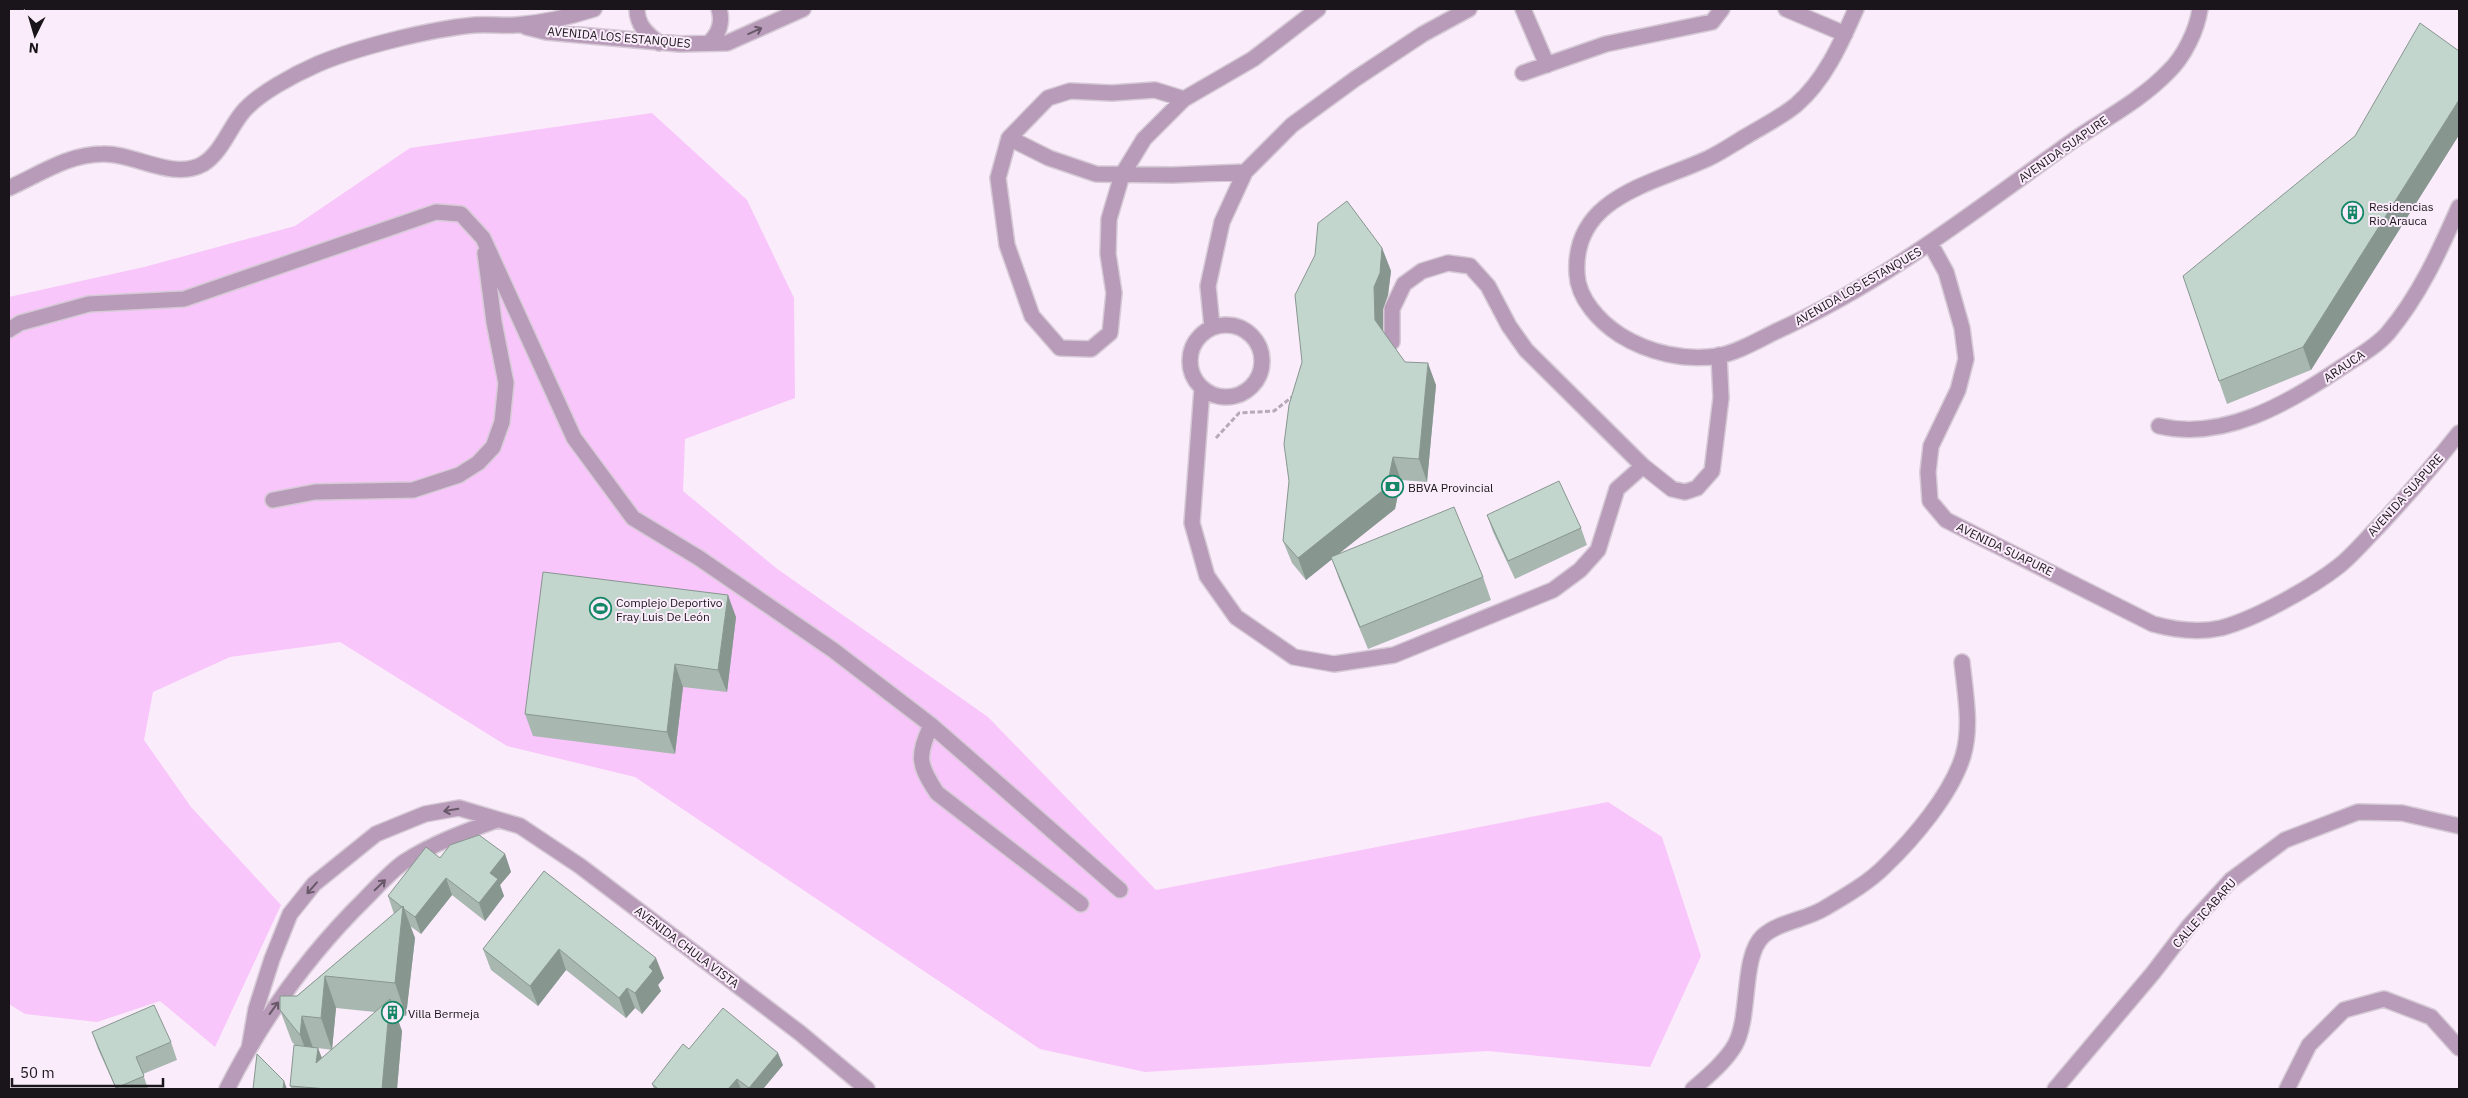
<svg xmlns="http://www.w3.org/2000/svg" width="2468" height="1098" viewBox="0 0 2468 1098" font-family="'IBM Plex Sans',sans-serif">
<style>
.green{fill:#f8c6fa}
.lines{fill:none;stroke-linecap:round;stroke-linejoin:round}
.minor-casing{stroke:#d6cad6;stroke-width:18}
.path{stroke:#b6aab6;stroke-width:3;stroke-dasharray:5 2.5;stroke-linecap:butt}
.minor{stroke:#b79bb8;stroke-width:15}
.wall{fill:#a8b8b1;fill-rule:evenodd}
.shaded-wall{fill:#889690}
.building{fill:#c3d6ce;stroke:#889690}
.oneway{stroke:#685869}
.labels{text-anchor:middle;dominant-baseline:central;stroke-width:4;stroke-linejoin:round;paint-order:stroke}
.street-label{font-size:12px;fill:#1a151a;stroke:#faecfa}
.poi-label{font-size:12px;fill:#1a151a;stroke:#faecfa;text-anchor:start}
</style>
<rect width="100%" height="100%" fill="#faecfa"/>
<path class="green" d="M 652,113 L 747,200 L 794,298 L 795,398 L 685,439 L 683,491 L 776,568 L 988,717 L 1156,890 L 1608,802 L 1662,837 L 1701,956 L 1650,1067 L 1488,1051 L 1145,1072 L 1040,1049 L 635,777 L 507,746 L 340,642 L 230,657 L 153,692 L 144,740 L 191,807 L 281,905 L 215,1047 L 160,1001 L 97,1022 L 25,1014 L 9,1004 L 9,297 L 144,267 L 295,226 L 410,148 Z"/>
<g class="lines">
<defs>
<path id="minor" d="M 637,9 C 637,25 647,34 659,43
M 1523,9 L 1547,65
M 1786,9 L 1845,34
M 1856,9 C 1841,43 1825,80 1796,105 C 1780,118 1763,126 1745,137 C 1733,144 1722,152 1709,158 C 1654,184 1572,196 1577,274 C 1578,299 1600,322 1620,335 C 1649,353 1685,361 1718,356 C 1739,352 1760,339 1779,330 C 1885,282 1977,209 2071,142 C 2104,119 2140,101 2168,72 C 2184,57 2197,30 2200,9
M 526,27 L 546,32 L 680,44 L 727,43 L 803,9
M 709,43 C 719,34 723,22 719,9
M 1523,73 L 1606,44 L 1712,22 L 1722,9
M 1009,138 L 1048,98 L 1070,91 L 1112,93 L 1155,90 L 1184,99
M 1245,172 L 1173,175 L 1096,174 L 1049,158 L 1009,138 L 998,178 L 1007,245 L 1032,316 L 1060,348 L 1091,349 L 1110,333 L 1114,293 L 1108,254 L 1109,219 L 1122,175 L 1144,139 L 1184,99 L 1253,59 L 1318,9
M 9,188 C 40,174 68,154 103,154 C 134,153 173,181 203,164 C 221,153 229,129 242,113 C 257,94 295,74 318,64 C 358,47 430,29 475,25 C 489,24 503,26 516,25 C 543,23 569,17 594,9
M 1930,243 L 1946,272 L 1962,328 L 1966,359 L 1958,390 L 1931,446 L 1928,472 L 1930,501 L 1946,520 L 2153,624 C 2175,630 2198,633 2221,628 C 2255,619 2311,588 2339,566 C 2353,555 2365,540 2377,528 C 2406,497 2433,466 2459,433
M1190 361a36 36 0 1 1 72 0a36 36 0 1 1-72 0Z
M 1212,327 L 1208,286 L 1222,222 L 1245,172 L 1292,125 L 1355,79 L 1423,34 L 1469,9
M 9,330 L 20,323 L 89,304 L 184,299 L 436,212 L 461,214 L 483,238 L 574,438 L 633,518 L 699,558 L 833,650 L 931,725 L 1120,890
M 1392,342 L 1392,309 L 1404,284 L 1422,271 L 1448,263 L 1470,266 L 1488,286 L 1509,326 L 1526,350 L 1643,466 L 1672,489 L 1685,492 L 1697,488 L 1712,471 L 1721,398 L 1719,355
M 1202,389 L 1192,523 L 1207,576 L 1236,617 L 1294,657 L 1334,664 L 1394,655 L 1553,590 L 1580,570 L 1598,550 L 1617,489 L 1643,466
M 2159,426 C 2223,441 2287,404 2339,369 C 2355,358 2375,348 2388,333 C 2420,295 2439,252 2459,207
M 273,500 L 315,492 L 413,490 L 459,475 L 478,463 L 493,447 L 502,422 L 506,383 L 494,322 L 485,253
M 931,725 C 917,757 918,764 937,793 L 1081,904
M 249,1049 L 256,1009 L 272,959 L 290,914 L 314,884 L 376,834 L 425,814 L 459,808 L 520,826 L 580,866 L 800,1033 L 867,1089
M 227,1089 C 263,1018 309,954 365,899 C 377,887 390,872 404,862 C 434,843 464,832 497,820
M 1693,1089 C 1707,1077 1726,1061 1735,1045 C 1751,1016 1741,957 1763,936 C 1780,921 1806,920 1825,908 C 1845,896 1868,883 1884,867 C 1913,839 1951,795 1963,756 C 1972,726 1965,693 1962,662
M 2055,1089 L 2153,973 L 2189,926 L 2231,880 L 2285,840 L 2358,812 L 2402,813 L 2459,826
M 2287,1089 L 2309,1045 L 2344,1010 L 2384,999 L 2431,1017 L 2459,1048"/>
</defs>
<use href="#minor" class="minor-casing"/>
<path class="path" d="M 1216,438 L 1239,413 L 1274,411 L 1292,397"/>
<use href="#minor" class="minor"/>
</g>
<path class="wall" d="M 2459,51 L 2459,135 L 2311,370 L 2227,404 L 2219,381 Z
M 1382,248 L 1391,271 L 1388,295 L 1383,309 L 1383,331 L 1405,362 L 1436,385 L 1427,482 L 1401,480 L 1395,509 L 1339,553 L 1483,577 L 1491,600 L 1368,649 L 1339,579 L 1332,559 L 1306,580 L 1292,563 L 1283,541 Z
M 1487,515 L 1581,528 L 1587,545 L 1515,579 L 1493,532 Z
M 736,617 L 727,692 L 683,687 L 675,754 L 533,736 L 525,714 Z
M 505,854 L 511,872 L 500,885 L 504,896 L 485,921 L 452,895 L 421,934 L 410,926 L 415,938 L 406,1016 L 396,1014 L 402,1031 L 397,1089 L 292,1089 L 290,1086 L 295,1045 L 292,1042 L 280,1010 L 394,914 L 388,896 L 440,858 ZM 336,1008 L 375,1012 L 332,1049 ZM 318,1048 L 332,1050 L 322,1058 Z
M 544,871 L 664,978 L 658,985 L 661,991 L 642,1014 L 635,1008 L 626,1018 L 566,970 L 538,1006 L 491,970 L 483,949 Z
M 92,1032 L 171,1042 L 177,1060 L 143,1074 L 148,1089 L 116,1089 L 98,1049 Z
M 689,1049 L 783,1065 L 763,1089 L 654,1089 L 652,1084 Z"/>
<path class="shaded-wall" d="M 2459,100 L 2459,135 L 2311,370 L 2303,347 Z
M 1382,248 L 1391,271 L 1388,295 L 1383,309 L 1383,342 L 1375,320 L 1374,287 Z
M 1428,363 L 1436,385 L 1427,482 L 1419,459 Z
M 1393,457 L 1401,480 L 1395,509 L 1306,580 L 1298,558 Z
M 728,595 L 736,617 L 727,692 L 718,670 Z
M 675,664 L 683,687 L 675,754 L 667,732 Z
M 505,854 L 511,872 L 500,885 L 504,896 L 485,921 L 479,903 L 490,873 Z
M 446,878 L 452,895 L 421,934 L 415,917 Z
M 403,906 L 415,938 L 406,1016 L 395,983 Z
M 559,949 L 566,970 L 538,1006 L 530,986 Z
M 656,958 L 664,978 L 658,985 L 661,991 L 642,1014 L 635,993 L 649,967 Z
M 325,976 L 336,1008 L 332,1050 L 321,1018 Z
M 627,988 L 635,1008 L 626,1018 L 619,998 Z
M 390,999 L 402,1031 L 397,1089 L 382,1089 Z
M 302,1016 L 313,1048 L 312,1067 L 300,1035 Z
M 318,1048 L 330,1080 L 316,1063 Z
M 778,1053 L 783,1065 L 763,1089 L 749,1089 L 749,1088 Z
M 737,1079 L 741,1089 L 728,1089 Z
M 284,1081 L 287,1089 L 283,1089 Z"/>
<path class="building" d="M 2420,23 L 2459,51 L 2459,100 L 2303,347 L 2219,381 L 2183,276 L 2355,136 Z
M 1347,201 L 1382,248 L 1380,273 L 1374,287 L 1375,320 L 1405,362 L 1428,363 L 1419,459 L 1393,457 L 1387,487 L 1298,558 L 1283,541 L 1289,481 L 1284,444 L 1289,405 L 1302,362 L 1295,295 L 1315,255 L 1318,223 Z
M 1559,481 L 1581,528 L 1508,561 L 1487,515 Z
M 1454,507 L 1483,577 L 1360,627 L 1331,557 Z
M 543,572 L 728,595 L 718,670 L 675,664 L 667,732 L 525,714 Z
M 479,835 L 505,854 L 490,873 L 498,879 L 479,903 L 446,878 L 415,917 L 404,909 L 403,906 L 402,907 L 388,896 L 426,847 L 440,858 L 450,845 Z
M 544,871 L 656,958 L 649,967 L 653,971 L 635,993 L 627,988 L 619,998 L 559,949 L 530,986 L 483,949 Z
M 403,906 L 395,983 L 325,976 L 321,1018 L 302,1016 L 300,1035 L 280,1010 L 280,996 L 297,996 Z
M 390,999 L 382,1089 L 328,1089 L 290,1086 L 294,1045 L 318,1048 L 316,1063 Z
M 154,1005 L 171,1042 L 136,1057 L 144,1076 L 116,1088 L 92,1032 Z
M 723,1008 L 778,1053 L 749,1088 L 737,1079 L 728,1089 L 656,1089 L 657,1088 L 652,1084 L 683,1044 L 689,1049 Z
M 257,1054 L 284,1081 L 283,1089 L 253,1089 Z"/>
<defs><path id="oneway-shaft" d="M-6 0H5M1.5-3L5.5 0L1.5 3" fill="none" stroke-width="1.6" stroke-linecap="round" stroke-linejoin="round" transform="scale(1.25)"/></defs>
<g class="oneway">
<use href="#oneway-shaft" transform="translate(755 31) rotate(-24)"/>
<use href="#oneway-shaft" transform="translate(451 810) rotate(171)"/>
<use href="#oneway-shaft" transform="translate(380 885) rotate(-44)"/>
<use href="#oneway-shaft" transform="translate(312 888) rotate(131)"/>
<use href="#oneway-shaft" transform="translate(274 1008) rotate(-54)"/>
</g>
<defs>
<symbol id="building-ring" viewBox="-11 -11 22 22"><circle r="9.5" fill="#faecfa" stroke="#168766" stroke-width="1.5"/><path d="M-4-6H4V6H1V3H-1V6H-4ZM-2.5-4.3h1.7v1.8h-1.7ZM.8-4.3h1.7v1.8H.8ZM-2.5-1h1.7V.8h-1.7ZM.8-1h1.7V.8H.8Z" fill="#168766"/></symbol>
<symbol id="bank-ring" viewBox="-11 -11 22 22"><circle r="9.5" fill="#faecfa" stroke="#168766" stroke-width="1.5"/><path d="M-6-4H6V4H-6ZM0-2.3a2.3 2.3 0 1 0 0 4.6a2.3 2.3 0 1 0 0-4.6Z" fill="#168766"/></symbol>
<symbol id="stadium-ring" viewBox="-11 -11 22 22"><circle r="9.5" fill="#faecfa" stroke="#168766" stroke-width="1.5"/><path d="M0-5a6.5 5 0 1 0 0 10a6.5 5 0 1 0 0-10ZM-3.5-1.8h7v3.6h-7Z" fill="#168766"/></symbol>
</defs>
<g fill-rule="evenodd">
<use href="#building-ring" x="2340" y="200" width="25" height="25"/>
<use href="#bank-ring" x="1380" y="474" width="25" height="25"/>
<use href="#stadium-ring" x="588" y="596" width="25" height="25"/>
<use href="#building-ring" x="380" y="1000" width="25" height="25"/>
</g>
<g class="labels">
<g class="street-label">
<text transform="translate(619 37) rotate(5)">AVENIDA LOS ESTANQUES</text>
<text transform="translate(2063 149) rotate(-35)">AVENIDA SUAPURE</text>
<text transform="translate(1858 286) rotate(-30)">AVENIDA LOS ESTANQUES</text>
<text transform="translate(2344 366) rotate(-34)">ARAUCA</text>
<text transform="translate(2405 495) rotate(-48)">AVENIDA SUAPURE</text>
<text transform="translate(2005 549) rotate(26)">AVENIDA SUAPURE</text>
<text transform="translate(2204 913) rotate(-48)">CALLE ICABARU</text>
<text transform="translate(687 947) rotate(37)">AVENIDA CHULA VISTA</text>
</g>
<g class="poi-label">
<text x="2369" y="206">Residencias<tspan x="2369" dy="14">Rio Arauca</tspan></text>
<text x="1408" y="487">BBVA Provincial</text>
<text x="616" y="602">Complejo Deportivo<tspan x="616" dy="14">Fray Luis De León</tspan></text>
<text x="408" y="1013">Villa Bermeja</text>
</g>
</g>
<rect width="2468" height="1098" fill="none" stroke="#1a151a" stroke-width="20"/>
<g transform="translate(35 35) rotate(185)" stroke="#faecfa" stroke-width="4" paint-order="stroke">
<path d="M0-4L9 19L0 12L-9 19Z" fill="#1a151a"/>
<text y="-8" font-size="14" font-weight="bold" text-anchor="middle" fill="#1a151a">N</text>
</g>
<path d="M12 1078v8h151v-8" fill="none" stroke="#1a151a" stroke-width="2.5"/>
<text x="20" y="1078" font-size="15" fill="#1a151a" stroke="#faecfa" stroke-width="4" paint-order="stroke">50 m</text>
</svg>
